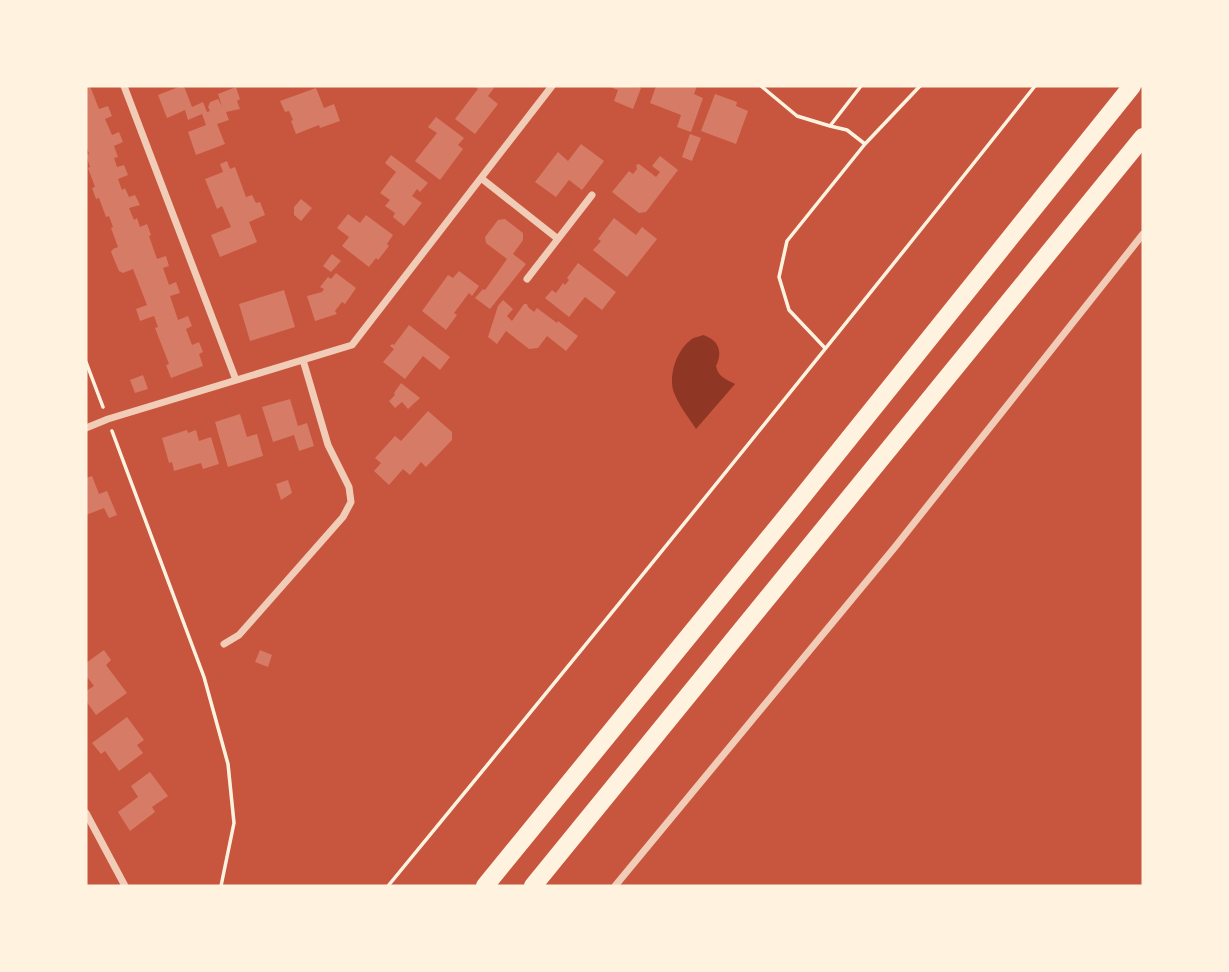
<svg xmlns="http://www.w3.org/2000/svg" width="1229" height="972" viewBox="0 0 1229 972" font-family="'PT Sans',sans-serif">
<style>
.water{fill:#8f3625}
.building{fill:#d67c66}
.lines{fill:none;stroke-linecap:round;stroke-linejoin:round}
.path{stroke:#fff3e0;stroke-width:3.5}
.minor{stroke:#f1ccb7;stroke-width:7}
.motorway{stroke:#fff3e0;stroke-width:18}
</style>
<rect width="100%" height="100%" fill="#c8553d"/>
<path class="water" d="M 703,335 C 719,340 723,352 716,366 C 718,377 726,379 735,384 L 696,429 C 689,418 680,407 675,395 C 667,378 676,350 692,339 C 693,338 701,336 703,335 Z"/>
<path class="building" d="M 86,86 L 90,86 L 99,109 L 108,106 L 112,116 L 105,119 L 112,135 L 119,132 L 123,142 L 114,146 L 118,157 L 114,158 L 117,167 L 124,165 L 128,175 L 118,179 L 122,190 L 125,188 L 129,197 L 135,195 L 140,205 L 129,208 L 134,220 L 137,218 L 140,227 L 147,224 L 151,235 L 149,236 L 157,259 L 166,256 L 169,266 L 163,268 L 169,285 L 176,282 L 180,293 L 170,296 L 178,320 L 188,316 L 192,326 L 186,329 L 192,345 L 199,342 L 203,352 L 199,354 L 203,366 L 171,378 L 166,365 L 169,364 L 155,328 L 158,327 L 154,316 L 140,321 L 136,309 L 147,305 L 133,269 L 123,273 L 119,271 L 111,252 L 113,249 L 118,247 L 111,228 L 113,227 L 109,216 L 106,217 L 99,198 L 96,199 L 92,188 L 95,187 L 88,168 L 90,167 L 86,155 L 89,154 L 86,145 Z
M 181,86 L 184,86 L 192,107 L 203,102 L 207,112 L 210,111 L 208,107 L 210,102 L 218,99 L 222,106 L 218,94 L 236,87 L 240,99 L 237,101 L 240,109 L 226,112 L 229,120 L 217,124 L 225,144 L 196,155 L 188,132 L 206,125 L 202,114 L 188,120 L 185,110 L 167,118 L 158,95 Z
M 473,86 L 491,86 L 494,88 L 488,96 L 498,104 L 475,134 L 455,119 L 478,89 Z
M 607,86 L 636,86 L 641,88 L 633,109 L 614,101 L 618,90 Z
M 656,86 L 697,86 L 694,94 L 703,98 L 691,132 L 677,127 L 681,115 L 650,103 Z
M 316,88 L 324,108 L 334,104 L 340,121 L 320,128 L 319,125 L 296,134 L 291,121 L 293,120 L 289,111 L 285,112 L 280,101 Z
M 715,94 L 737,102 L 736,106 L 748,111 L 736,144 L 701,131 Z
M 436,117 L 464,138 L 458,145 L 463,149 L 440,180 L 415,161 L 437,133 L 428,127 Z
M 690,134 L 701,138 L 692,161 L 682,157 Z
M 581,144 L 604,161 L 582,190 L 569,180 L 556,197 L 535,182 L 558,152 L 568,161 Z
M 391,155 L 428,183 L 420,192 L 417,189 L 412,196 L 422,203 L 404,226 L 393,217 L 395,213 L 385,206 L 390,200 L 380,193 L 396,172 L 385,163 Z
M 660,156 L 678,170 L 646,212 L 639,213 L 612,192 L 629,171 L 633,174 L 637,169 L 636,165 L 639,164 L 656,177 L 660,172 L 652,166 Z
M 227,161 L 230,169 L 235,167 L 246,197 L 252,195 L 256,203 L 260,202 L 265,215 L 249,222 L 257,242 L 220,257 L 211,235 L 231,227 L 222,206 L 217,209 L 205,179 L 223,172 L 220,164 Z
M 301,199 L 312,208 L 301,221 L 294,215 L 294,207 Z
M 348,214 L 360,223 L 366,215 L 393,235 L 387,244 L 389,246 L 378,260 L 376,258 L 369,267 L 342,246 L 349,237 L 337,228 Z
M 614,218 L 636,235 L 642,227 L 657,239 L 627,277 L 593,250 L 601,241 L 598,239 Z
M 505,219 L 523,233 L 523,240 L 513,254 L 526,264 L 490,309 L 475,298 L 483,289 L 485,290 L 507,259 L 486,243 L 485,237 L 498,220 Z
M 332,254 L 341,261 L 331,272 L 323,266 Z
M 578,263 L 616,292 L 602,310 L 585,297 L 569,317 L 545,298 L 552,290 L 556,293 L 563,283 L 565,285 L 569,280 L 567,278 Z
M 459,271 L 479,286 L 472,296 L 469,293 L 454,313 L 457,315 L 446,330 L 422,311 L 448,275 L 453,278 Z
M 336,273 L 356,288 L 345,304 L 342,302 L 335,311 L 337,314 L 315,321 L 307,296 L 322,292 L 324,289 L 320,287 L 328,277 L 331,279 Z
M 284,290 L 295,327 L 250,341 L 239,304 Z
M 503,300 L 513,309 L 507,316 L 512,321 L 524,304 L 527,304 L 528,307 L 534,312 L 537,308 L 557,323 L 558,321 L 578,336 L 566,351 L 547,336 L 538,348 L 529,349 L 506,331 L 497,344 L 488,337 L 498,306 Z
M 409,325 L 450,357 L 440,370 L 423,356 L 405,379 L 383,362 L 394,349 L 390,346 L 392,344 L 394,345 Z
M 143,375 L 148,389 L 135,393 L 130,380 Z
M 401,383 L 420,398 L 408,409 L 402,402 L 395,408 L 389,401 L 395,395 L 394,393 Z
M 290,399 L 298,426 L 307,423 L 314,446 L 299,451 L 294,435 L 273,442 L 262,407 Z
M 428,411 L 452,432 L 452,440 L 426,467 L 421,462 L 410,475 L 403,469 L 389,485 L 374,471 L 381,463 L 375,458 L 395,436 L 401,441 Z
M 240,414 L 247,437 L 257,434 L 263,456 L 228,467 L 215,422 Z
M 187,430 L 188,433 L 196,430 L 199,441 L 211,437 L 219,464 L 203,469 L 201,463 L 174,471 L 172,462 L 169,463 L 162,438 Z
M 92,476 L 99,494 L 107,491 L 117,515 L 109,518 L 104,508 L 86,515 L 86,478 Z
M 288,480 L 292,493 L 281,500 L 276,484 Z
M 104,650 L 111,660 L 106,665 L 127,693 L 96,715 L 86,701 L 86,691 L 94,686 L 88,678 L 86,680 L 86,663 Z
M 260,650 L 272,655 L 268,667 L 255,662 Z
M 127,717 L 144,740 L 137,745 L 143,753 L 119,771 L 105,751 L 101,754 L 92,743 Z
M 150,772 L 168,796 L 152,807 L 155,812 L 130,831 L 118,812 L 138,797 L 131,786 Z"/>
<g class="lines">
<path class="path" d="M 761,86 L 797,116 L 830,126 L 861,86
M 865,144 L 920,86
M 825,348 L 789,310 L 779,277 L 787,241 L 865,144 L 847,130 L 830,126
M 86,362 L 103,407
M 112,431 L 204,677 L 228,764 L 234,823 L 221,886
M 388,886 C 606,621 822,355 1035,86"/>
<path class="minor" d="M 124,86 L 236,380
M 481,178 L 558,239
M 527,279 L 592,195
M 86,428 L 108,419 L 352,345 L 552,86
M 224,644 L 239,635 L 343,517 L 351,502 L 349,487 L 328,445 L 303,360
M 86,813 L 125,886
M 615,886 L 895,547 L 1143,234"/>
<path class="motorway" d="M 485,886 L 794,507 L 1132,86
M 533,886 L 1143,137"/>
</g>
<rect width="1229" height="972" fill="none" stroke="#fff3e0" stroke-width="175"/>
</svg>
